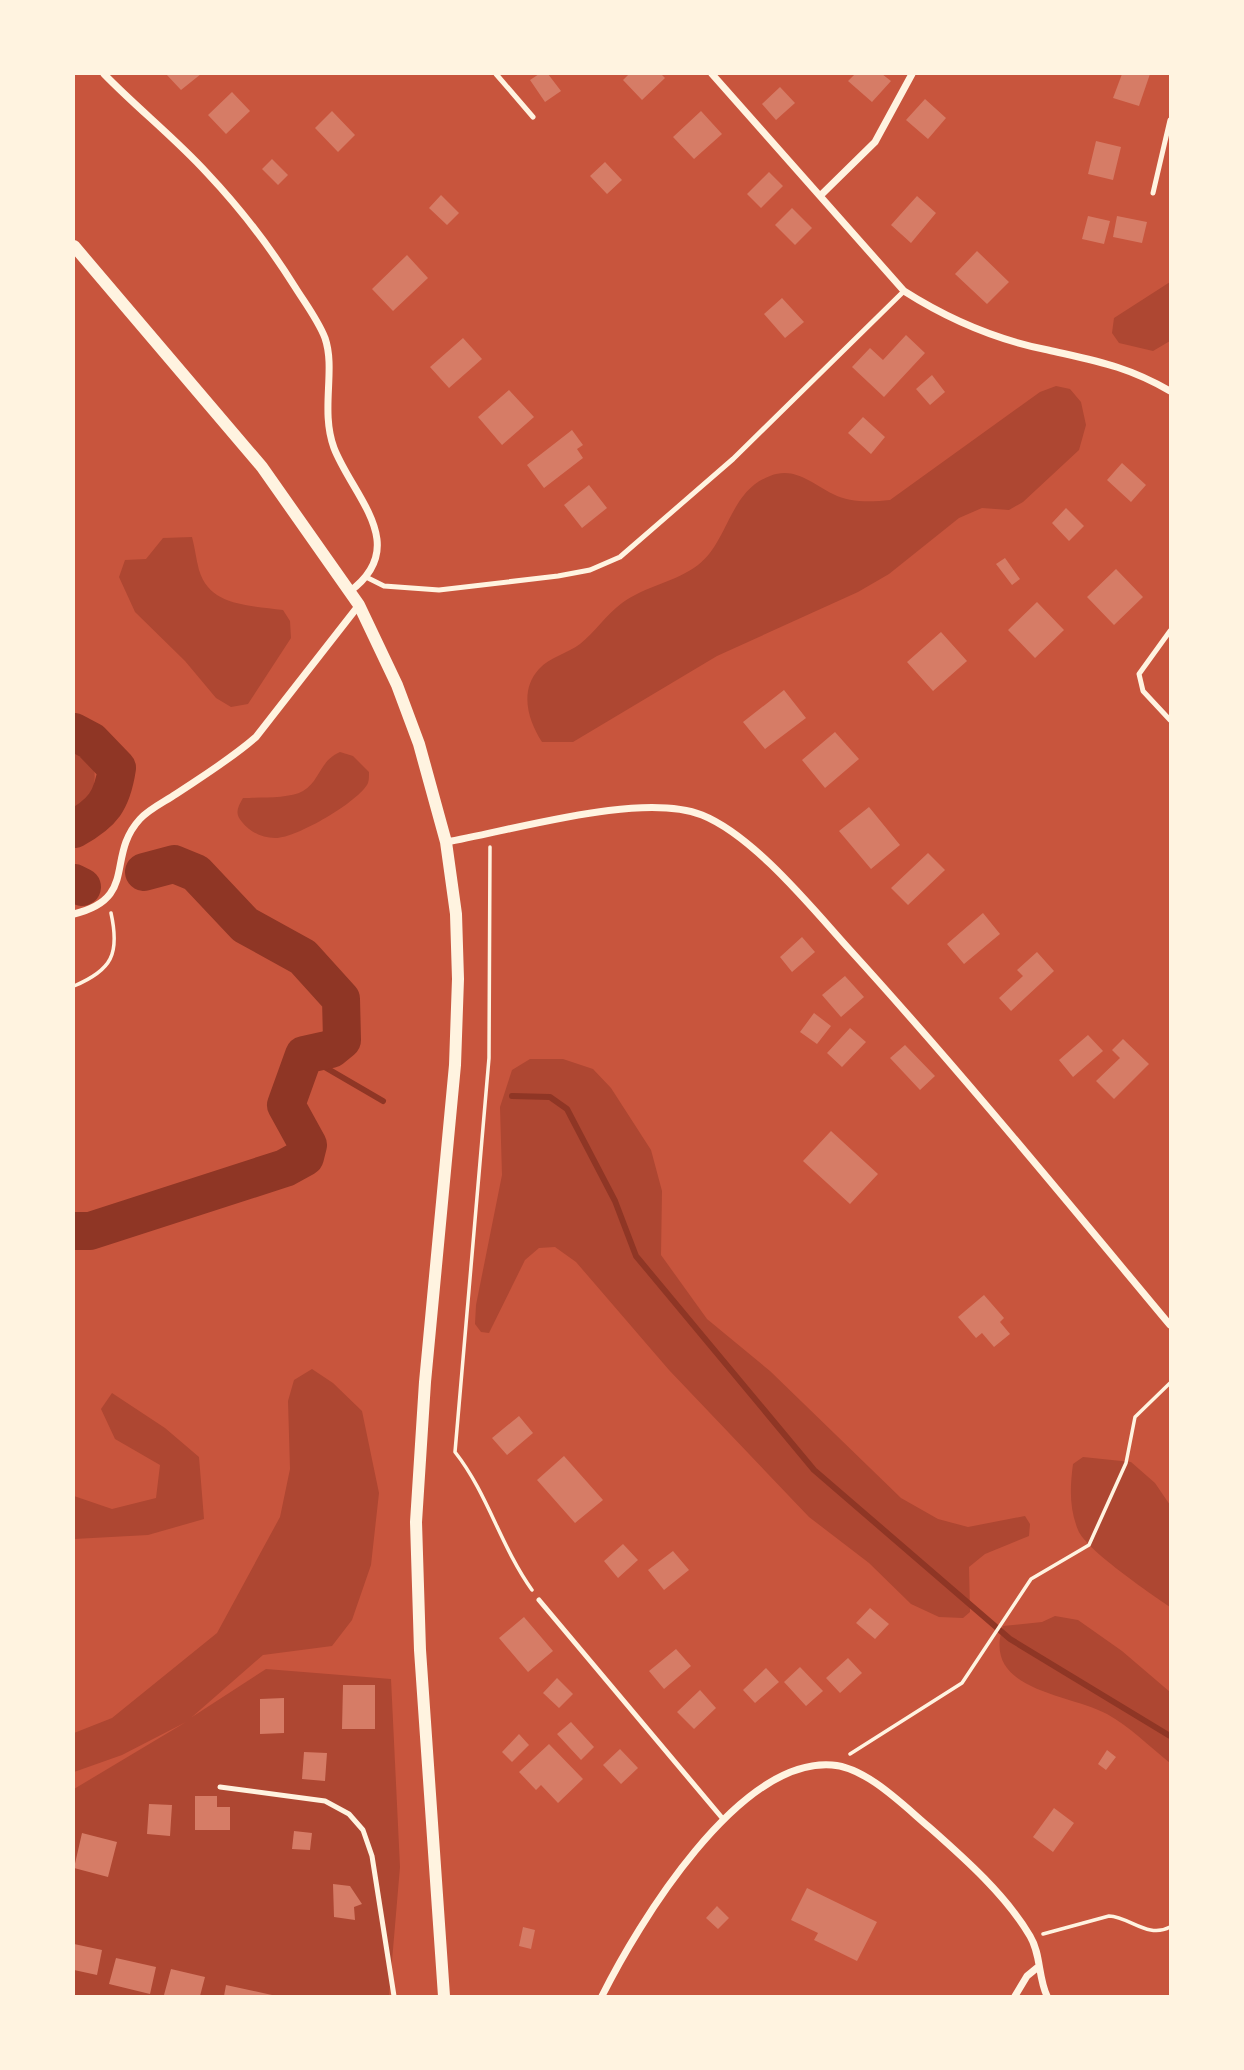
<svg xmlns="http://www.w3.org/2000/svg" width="1244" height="2070" viewBox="0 0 1244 2070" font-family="Montserrat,sans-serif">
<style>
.green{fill:#ae4732}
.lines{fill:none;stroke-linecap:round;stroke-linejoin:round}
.stream{stroke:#8f3625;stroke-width:6}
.river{stroke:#8f3625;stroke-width:38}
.building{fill:#d67c66}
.path{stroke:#fff3e0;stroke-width:3.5}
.service{stroke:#fff3e0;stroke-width:5}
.minor{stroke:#fff3e0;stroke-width:7}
.tertiary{stroke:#fff3e0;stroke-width:12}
</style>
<rect width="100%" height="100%" fill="#c8553d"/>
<path class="green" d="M 1170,282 L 1170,341 L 1153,351 L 1119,343 L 1112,333 L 1114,318 Z
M 1056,386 L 1070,389 L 1081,402 L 1086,425 L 1079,450 L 1023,502 L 1009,510 L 982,508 L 959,518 L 889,574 L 858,592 L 717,656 L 573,742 L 542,742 C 528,720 519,691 539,669 C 550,657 568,653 580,644 C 595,632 606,615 622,603 C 645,586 676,582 698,565 C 729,541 729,491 770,476 C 795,466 812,484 833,494 C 850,503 871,502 890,500 L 1040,392 Z
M 192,537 C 195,548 196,559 199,570 C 210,607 250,605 283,610 L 290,621 L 291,638 L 248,704 L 231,707 L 216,698 L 185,661 L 135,612 L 119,577 L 125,560 L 146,559 L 163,538 Z
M 74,746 C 105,758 98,799 74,815 Z
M 340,752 L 353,756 L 369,772 C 369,776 369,780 368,783 C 360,801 295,839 275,838 C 262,838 250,832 242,822 C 234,813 238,807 243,798 C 260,797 289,799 303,791 C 321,780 319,761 340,752 Z
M 530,1059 L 563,1059 L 593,1069 L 611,1088 L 651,1150 L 662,1191 L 661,1255 L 707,1319 L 770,1371 L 901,1498 L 938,1519 L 968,1527 L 1025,1516 L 1030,1524 L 1029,1536 L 985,1554 L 969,1567 L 970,1612 L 963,1618 L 939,1617 L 911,1604 L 869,1563 L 809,1517 L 669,1370 L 576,1262 L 555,1247 L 539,1248 L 525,1260 L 489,1333 L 481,1332 L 475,1324 L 476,1305 L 502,1175 L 500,1107 L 512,1070 Z
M 312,1369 L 333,1383 L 362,1411 L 379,1493 L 371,1565 L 352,1620 L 332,1646 L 263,1655 L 192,1717 L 266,1669 L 391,1679 L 400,1867 L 389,1996 L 74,1996 L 74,1789 L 186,1722 L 122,1755 L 74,1772 L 74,1733 L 112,1718 L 217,1633 L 280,1517 L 290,1469 L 288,1401 L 294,1380 Z
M 112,1393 L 165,1428 L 199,1457 L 204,1519 L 148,1535 L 74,1539 L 74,1496 L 112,1509 L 156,1498 L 160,1465 L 115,1439 L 101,1409 Z
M 1083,1457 L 1131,1462 L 1155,1483 L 1170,1505 L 1170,1607 C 1150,1593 1086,1550 1078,1530 C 1069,1508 1070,1487 1073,1464 Z
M 1055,1616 L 1078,1620 L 1122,1651 L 1170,1692 L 1170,1763 C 1150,1747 1129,1726 1107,1714 C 1068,1693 981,1691 1003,1626 L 1042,1622 Z"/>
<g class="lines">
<path class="stream" d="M 304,1055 L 383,1101
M 512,1096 L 550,1097 L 567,1109 L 615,1201 L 636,1256 L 814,1470 L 1010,1639 L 1170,1736"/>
<path class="river" d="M 74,732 L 91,741 L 117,768 C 112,801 103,813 74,829
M 74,883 L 82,887
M 74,1231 L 90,1231 L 285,1168 L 305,1157 L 308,1145 L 286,1105 L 304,1055 L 331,1049 L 342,1040 L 341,999 L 303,957 L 245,925 L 196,873 L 174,864 L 144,872"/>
</g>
<path class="building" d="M 166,74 L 201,74 L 181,90 Z
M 539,74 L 548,74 L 561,91 L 545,102 L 530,80 Z
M 629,74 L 661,74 L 665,78 L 642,100 L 623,80 Z
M 855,74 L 882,74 L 891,81 L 872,102 L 848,81 Z
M 1122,74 L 1150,74 L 1139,106 L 1113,98 Z
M 780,87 L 795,103 L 776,120 L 762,104 Z
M 232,92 L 250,111 L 226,134 L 208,115 Z
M 925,99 L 946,118 L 928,139 L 906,120 Z
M 332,111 L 355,135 L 338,152 L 315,128 Z
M 701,111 L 722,134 L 694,159 L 673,137 Z
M 1096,141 L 1121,147 L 1113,180 L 1088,174 Z
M 272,159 L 288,175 L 278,185 L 262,169 Z
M 605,162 L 622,180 L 607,194 L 590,176 Z
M 769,172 L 783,186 L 761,208 L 747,194 Z
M 441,195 L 459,213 L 447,225 L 429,208 Z
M 917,196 L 936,213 L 911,243 L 891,225 Z
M 792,208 L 812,228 L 795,245 L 775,225 Z
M 1088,216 L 1110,221 L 1104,244 L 1082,239 Z
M 1117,216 L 1147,222 L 1142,243 L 1113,237 Z
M 977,251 L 1009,282 L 987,304 L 955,274 Z
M 407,255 L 428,278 L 393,311 L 372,289 Z
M 782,298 L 804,322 L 785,338 L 764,314 Z
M 906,335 L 925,353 L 884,397 L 852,367 L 870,348 L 883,360 Z
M 463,338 L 482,359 L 449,388 L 430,367 Z
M 932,375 L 945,392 L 930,405 L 916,389 Z
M 509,390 L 534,417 L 502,445 L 478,417 Z
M 863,417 L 885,437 L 871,454 L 848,433 Z
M 572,430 L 583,445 L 577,449 L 583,458 L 544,488 L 527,465 Z
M 1122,463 L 1146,485 L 1131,502 L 1107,480 Z
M 589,485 L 607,508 L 582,528 L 564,505 Z
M 1066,508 L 1084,526 L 1069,541 L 1052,523 Z
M 1005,558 L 1020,579 L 1012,585 L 996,564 Z
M 1116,569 L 1143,597 L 1114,625 L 1087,597 Z
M 1037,602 L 1064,630 L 1035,658 L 1008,630 Z
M 941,632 L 967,661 L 933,691 L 907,662 Z
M 784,690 L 806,718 L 765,749 L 743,722 Z
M 835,732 L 859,759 L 825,788 L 802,760 Z
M 869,807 L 900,845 L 871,869 L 839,831 Z
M 928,853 L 945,870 L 908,905 L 891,888 Z
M 983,913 L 1000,934 L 964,964 L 947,944 Z
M 802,937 L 815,952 L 792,972 L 780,957 Z
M 1037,952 L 1054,971 L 1011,1011 L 999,998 L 1023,976 L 1017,970 Z
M 845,976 L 864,997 L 841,1017 L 822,995 Z
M 814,1013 L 831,1026 L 817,1044 L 800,1032 Z
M 850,1028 L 866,1042 L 842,1067 L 827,1053 Z
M 1088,1035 L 1103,1051 L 1073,1077 L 1059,1060 Z
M 1123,1039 L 1149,1064 L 1114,1099 L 1096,1081 L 1120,1058 L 1112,1050 Z
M 905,1045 L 935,1076 L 920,1090 L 890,1058 Z
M 831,1131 L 878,1174 L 850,1204 L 803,1161 Z
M 984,1295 L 1004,1318 L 1000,1322 L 1010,1334 L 994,1347 L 982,1333 L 976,1338 L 958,1317 Z
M 519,1416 L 533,1433 L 507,1455 L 492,1438 Z
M 564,1456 L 603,1500 L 575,1523 L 537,1480 Z
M 623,1544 L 638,1560 L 618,1578 L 604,1561 Z
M 673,1551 L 689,1570 L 664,1590 L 648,1570 Z
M 870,1608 L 889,1624 L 875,1639 L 856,1623 Z
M 524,1617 L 553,1651 L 528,1672 L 499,1638 Z
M 676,1649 L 691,1666 L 664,1689 L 649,1671 Z
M 848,1658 L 862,1673 L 840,1693 L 826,1678 Z
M 800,1667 L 823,1691 L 806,1706 L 784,1682 Z
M 766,1668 L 779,1682 L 755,1703 L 743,1690 Z
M 557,1678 L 573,1694 L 559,1708 L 543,1693 Z
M 343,1685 L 375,1685 L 375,1729 L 342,1729 Z
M 700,1690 L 716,1708 L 694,1729 L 677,1712 Z
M 284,1698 L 284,1733 L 260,1734 L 260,1699 Z
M 571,1722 L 594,1747 L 581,1760 L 557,1734 Z
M 519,1734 L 529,1745 L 512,1762 L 502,1752 Z
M 549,1744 L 583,1779 L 558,1803 L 541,1785 L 536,1790 L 519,1772 Z
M 620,1749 L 638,1768 L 621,1784 L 603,1765 Z
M 1107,1750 L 1116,1757 L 1106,1770 L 1098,1764 Z
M 304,1752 L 327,1753 L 325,1781 L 302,1779 Z
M 195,1796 L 217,1796 L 217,1807 L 230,1807 L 230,1830 L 195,1830 Z
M 149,1804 L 172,1805 L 170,1836 L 147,1834 Z
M 1054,1808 L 1074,1823 L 1053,1852 L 1033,1837 Z
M 294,1831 L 312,1833 L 310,1850 L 292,1849 Z
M 82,1833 L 117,1842 L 108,1877 L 74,1868 Z
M 333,1884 L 350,1886 L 362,1904 L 354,1907 L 355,1920 L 334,1917 Z
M 807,1888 L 877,1922 L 857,1961 L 814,1940 L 818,1933 L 791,1920 Z
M 717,1906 L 729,1918 L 718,1929 L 706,1918 Z
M 523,1927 L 535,1930 L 531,1949 L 519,1946 Z
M 74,1944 L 102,1950 L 97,1975 L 74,1970 Z
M 116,1958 L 156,1967 L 150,1994 L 109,1984 Z
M 171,1969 L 205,1977 L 200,1996 L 164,1995 Z
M 226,1985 L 272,1995 L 272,1996 L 224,1996 Z"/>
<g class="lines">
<path class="path" d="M 490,847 L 489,1058 L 455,1452 C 488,1494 500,1545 532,1590
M 74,986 C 112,970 120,954 111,913
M 850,1754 L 962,1683 L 1031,1579 L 1089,1545 L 1126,1463 L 1135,1417 L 1170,1383
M 1043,1934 L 1109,1916 C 1130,1917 1148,1939 1170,1927"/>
<path class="service" d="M 496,74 L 533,117
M 1153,193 L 1170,120
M 368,578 L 384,586 L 439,590 L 558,576 L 590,570 L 620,557 L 733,459 L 904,291
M 1170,631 L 1139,674 L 1143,691 L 1170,720
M 539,1600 L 723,1819
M 220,1787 L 325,1801 L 349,1814 L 363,1830 L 372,1856 L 394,1996"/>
<path class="minor" d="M 104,74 C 137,108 175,138 207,173 C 240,208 270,247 295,287 C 305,303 318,320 325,338 C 336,370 320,410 334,448 C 353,497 412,546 349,592
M 712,74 L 904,291 C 948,319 997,340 1048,350 C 1096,361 1127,366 1170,391
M 820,196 L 875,142 L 912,74
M 446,842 C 511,831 641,791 702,815 C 754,836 812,908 850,950 C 961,1072 1065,1199 1170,1325
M 74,914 C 139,898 105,857 140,819 C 149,809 164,802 176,794 C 203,776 231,759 256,737 L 359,605
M 602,1996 C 638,1924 738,1758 832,1765 C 866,1767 904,1806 929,1827 C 964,1858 1006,1895 1030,1936 C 1041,1954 1038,1977 1047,1996
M 1015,1996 L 1027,1976 L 1038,1967"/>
<path class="tertiary" d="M 74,246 L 262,467 L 359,605 L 397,685 L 419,744 L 446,842 L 456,914 L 458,979 L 455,1065 L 425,1382 L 416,1522 L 420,1650 L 444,1996"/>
</g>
<rect width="1244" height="2070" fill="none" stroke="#fff3e0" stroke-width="150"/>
</svg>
